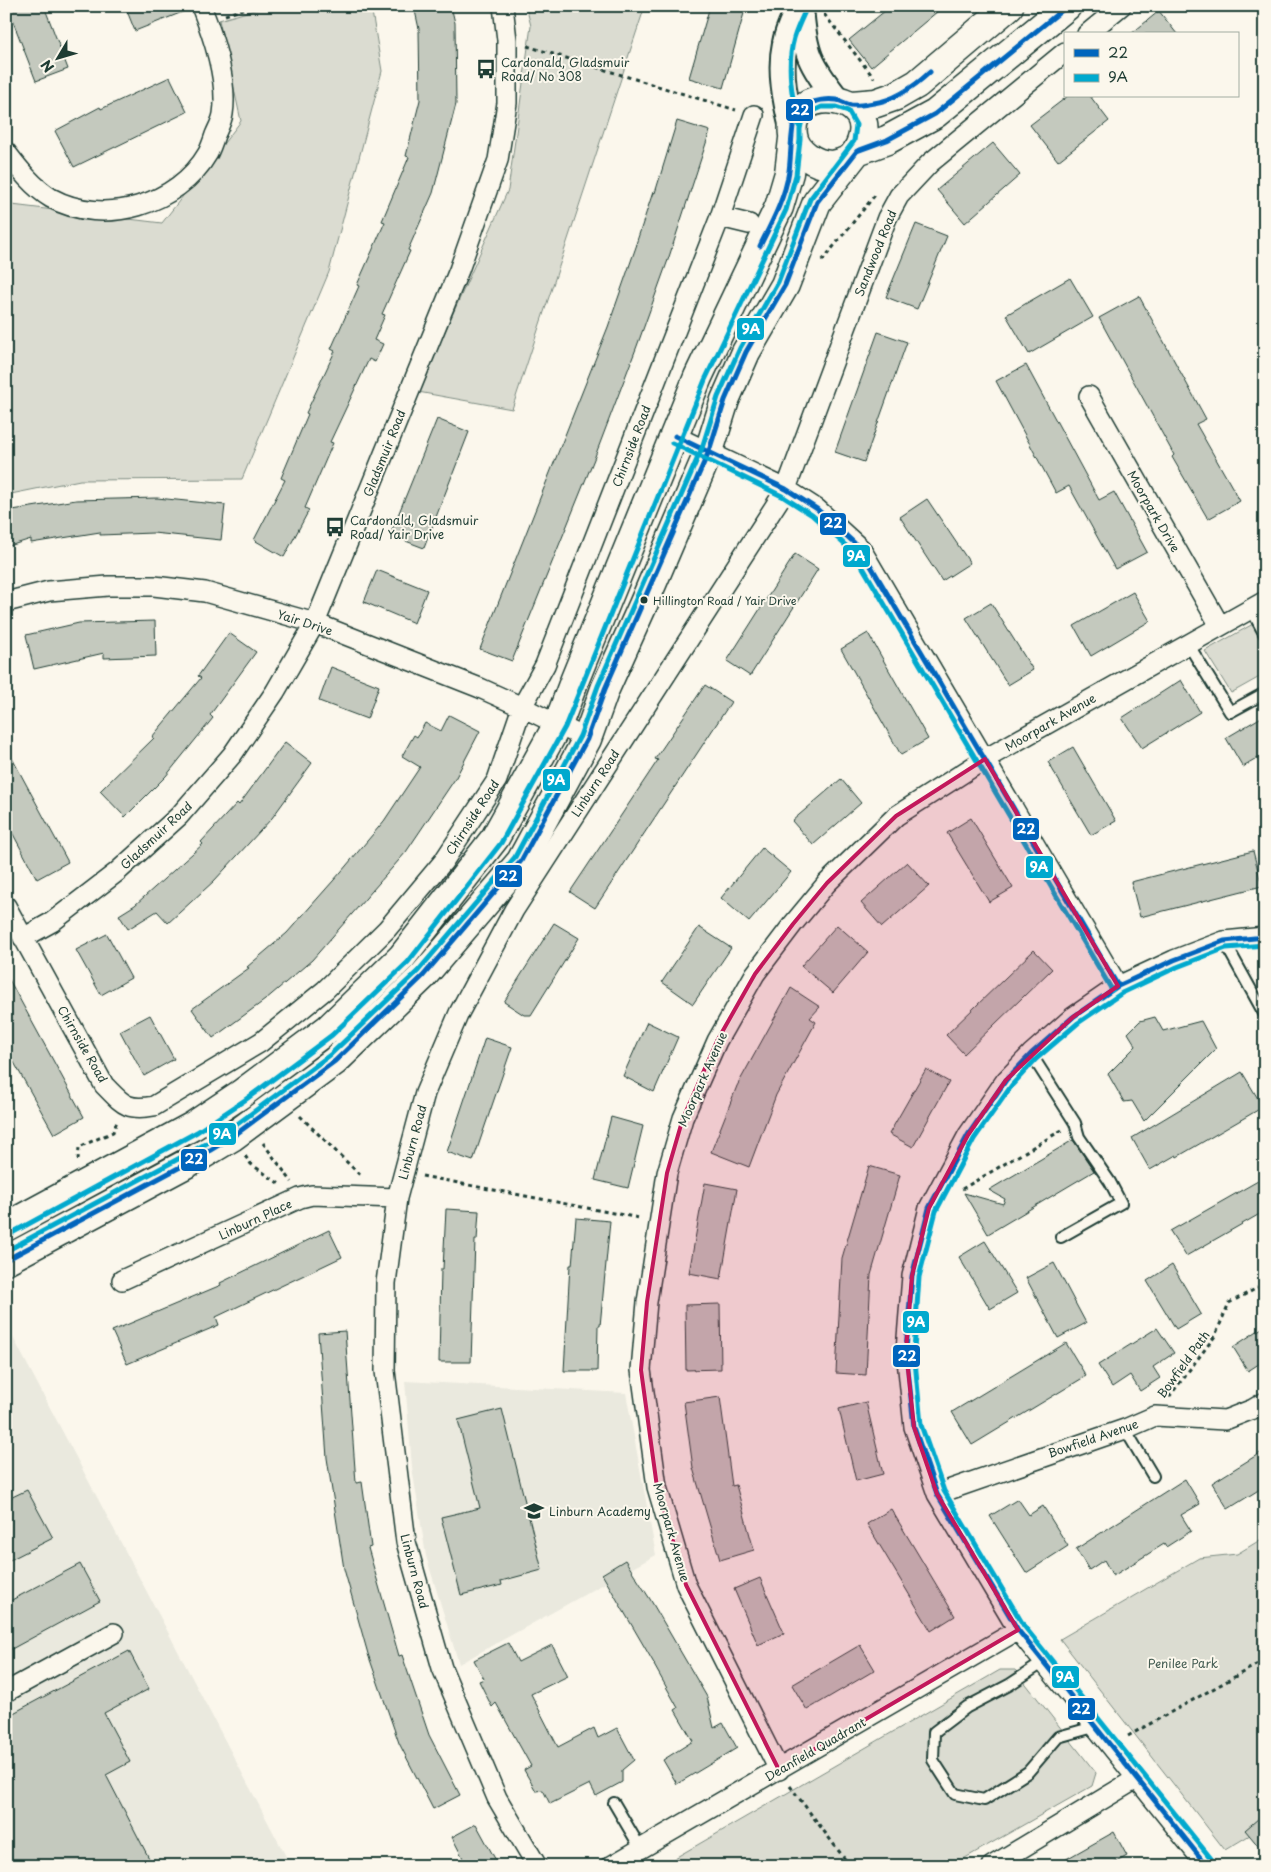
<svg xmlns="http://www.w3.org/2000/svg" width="1271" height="1872" viewBox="0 0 1271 1872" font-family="'Playpen Sans',sans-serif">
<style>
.built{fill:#eae9de}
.green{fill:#dbdcd1;stroke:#7d8c82}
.building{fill:#c4c9be;stroke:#1f3d34}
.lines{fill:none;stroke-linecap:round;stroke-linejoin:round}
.service-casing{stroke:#1f3d34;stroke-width:14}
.minor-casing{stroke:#1f3d34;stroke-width:22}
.tertiary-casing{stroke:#1f3d34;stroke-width:28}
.primary-casing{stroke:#1f3d34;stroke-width:31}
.path{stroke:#1f3d34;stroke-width:3;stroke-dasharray:4 4;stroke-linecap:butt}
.service{stroke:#fbf7ec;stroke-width:10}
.minor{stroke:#fbf7ec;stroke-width:19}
.tertiary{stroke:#fbf7ec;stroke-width:24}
.primary{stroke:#fbf7ec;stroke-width:28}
.bus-1-casing{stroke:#fbf7ec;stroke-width:9}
.bus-2-casing{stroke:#fbf7ec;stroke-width:9}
.bus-1{stroke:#0065bd;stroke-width:5}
.bus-2{stroke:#00a9ce;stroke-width:5}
.marked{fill:#c2185b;fill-opacity:0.2;stroke:#c2185b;stroke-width:4;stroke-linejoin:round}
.bus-dot{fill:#1f3d34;stroke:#fbf7ec;stroke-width:2}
.labels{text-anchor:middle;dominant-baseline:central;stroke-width:4;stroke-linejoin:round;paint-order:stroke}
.bus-label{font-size:11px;fill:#1f3d34;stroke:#fbf7ec;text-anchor:start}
.poi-label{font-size:12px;fill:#1f3d34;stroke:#fbf7ec;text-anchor:start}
.street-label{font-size:12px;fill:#1f3d34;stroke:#fbf7ec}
.park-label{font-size:12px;fill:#455d53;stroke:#fbf7ec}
.line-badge{stroke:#fbf7ec;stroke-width:2}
.badge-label{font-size:14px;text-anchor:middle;font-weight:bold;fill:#fff}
</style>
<rect width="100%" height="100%" fill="#fbf7ec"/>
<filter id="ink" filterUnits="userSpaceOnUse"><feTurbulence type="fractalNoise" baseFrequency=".02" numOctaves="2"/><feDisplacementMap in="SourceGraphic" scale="10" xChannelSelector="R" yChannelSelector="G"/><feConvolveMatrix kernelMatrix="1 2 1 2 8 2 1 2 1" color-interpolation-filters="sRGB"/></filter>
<g filter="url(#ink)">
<path class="built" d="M 6,1324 L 291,1866 L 6,1866 Z
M 405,1381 L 626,1393 L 656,1555 L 459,1664 L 426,1556 L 412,1467 Z"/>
<path class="green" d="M 268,6 L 371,6 L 382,71 L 329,272 L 242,479 L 80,480 L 6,495 L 6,210 L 12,205 L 162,223 L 241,121 L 219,20 Z
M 526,6 L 645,6 L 512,409 L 418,392 L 508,190 L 531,26 Z
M 1253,624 L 1265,646 L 1265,674 L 1231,693 L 1205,651 Z
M 1265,1537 L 1265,1826 L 1225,1850 L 1060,1639 L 1199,1558 L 1237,1554 Z
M 1000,1670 L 1015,1670 L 1096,1773 L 1092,1786 L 951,1866 L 661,1866 Z"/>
<path class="building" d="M 7,6 L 44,6 L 68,69 L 36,81 Z
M 125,6 L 190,6 L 190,9 L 135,31 Z
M 414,6 L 451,6 L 455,23 L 456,104 L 433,193 L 408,250 L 410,251 L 382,314 L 385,315 L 374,340 L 383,344 L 375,362 L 369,359 L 330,442 L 333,443 L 305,508 L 309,510 L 284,557 L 254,540 L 285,480 L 281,478 L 308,414 L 306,413 L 335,351 L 331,349 L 359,286 L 357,285 L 385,222 L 382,221 L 409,157 L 406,156 L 420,100 L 419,29 Z
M 710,6 L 746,6 L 723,88 L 689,78 Z
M 891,6 L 944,6 L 871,67 L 849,40 Z
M 1159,11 L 1177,34 L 1131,34 Z
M 170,77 L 187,112 L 74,167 L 55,131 L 100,107 L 101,109 Z
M 1068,96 L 1090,96 L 1109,121 L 1058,161 L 1030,125 Z
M 677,121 L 710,131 L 668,260 L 637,346 L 594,459 L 512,661 L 480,649 L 608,327 L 637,244 L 636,244 L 653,192 L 655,193 Z
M 993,143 L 1020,175 L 965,223 L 937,190 Z
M 916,224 L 947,236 L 917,309 L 886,297 Z
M 1070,278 L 1093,317 L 1029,354 L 1006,315 Z
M 1139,296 L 1206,419 L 1196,424 L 1240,501 L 1208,519 L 1172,457 L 1174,455 L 1099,318 Z
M 878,332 L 907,342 L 864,462 L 835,452 Z
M 1026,365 L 1099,500 L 1114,492 L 1147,552 L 1115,569 L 1069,486 L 1056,493 L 996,381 Z
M 437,419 L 469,432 L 424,548 L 390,535 Z
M 157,498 L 225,505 L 221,540 L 153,533 L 100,535 L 100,532 L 31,543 L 31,539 L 6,547 L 6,511 L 76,500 Z
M 927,499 L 970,563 L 942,581 L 900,517 Z
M 795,554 L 818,569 L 750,676 L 727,661 Z
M 377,570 L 427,590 L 414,623 L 364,602 Z
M 1133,592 L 1150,621 L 1091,656 L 1074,626 Z
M 991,603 L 1033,670 L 1008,685 L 966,618 Z
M 155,621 L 156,656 L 104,658 L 104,653 L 34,669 L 26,635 L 79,623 Z
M 229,633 L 256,652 L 210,715 L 213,718 L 166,776 L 125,817 L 100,791 L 154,738 L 152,737 L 201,678 L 198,676 Z
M 868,633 L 928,739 L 901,755 L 841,649 Z
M 331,667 L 379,686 L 367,719 L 319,701 Z
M 1181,680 L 1200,712 L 1142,748 L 1122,718 Z
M 705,685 L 731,702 L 595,908 L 570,892 L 658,760 L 655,759 Z
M 449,715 L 480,731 L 455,779 L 406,852 L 312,960 L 265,1000 L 213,1038 L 192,1009 L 249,968 L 247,967 L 287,933 L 341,872 L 384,821 L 420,767 L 402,756 L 414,735 L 417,737 L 425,723 L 441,731 Z
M 1265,715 L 1265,754 L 1243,767 L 1226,738 Z
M 285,742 L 312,763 L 272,818 L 214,881 L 168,923 L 157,911 L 128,929 L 119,915 L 135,905 L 203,844 L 201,842 L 237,803 L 239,805 Z
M 6,747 L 68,862 L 37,879 L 6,821 Z
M 1073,747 L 1116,821 L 1091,835 L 1048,762 Z
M 841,779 L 861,803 L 813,845 L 792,821 Z
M 971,818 L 1013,888 L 989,902 L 947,833 Z
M 762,848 L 791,872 L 749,922 L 721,898 Z
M 1253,851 L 1262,886 L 1140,917 L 1131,882 Z
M 907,862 L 929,886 L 882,927 L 861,903 Z
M 554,923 L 579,938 L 531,1015 L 524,1015 L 504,1002 Z
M 837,925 L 868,952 L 833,993 L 801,966 Z
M 699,927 L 731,948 L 693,1004 L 662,982 Z
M 107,934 L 131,978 L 101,995 L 76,950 Z
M 1034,950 L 1052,969 L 964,1054 L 946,1035 Z
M 6,974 L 84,1117 L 54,1134 L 6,1048 Z
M 791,988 L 820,1007 L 810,1018 L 816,1022 L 776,1095 L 749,1167 L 711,1152 L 737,1086 Z
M 150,1015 L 174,1059 L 144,1076 L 120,1031 Z
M 1155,1017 L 1163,1031 L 1201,1021 L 1216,1049 L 1144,1121 L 1132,1101 L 1124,1102 L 1108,1074 L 1136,1046 L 1128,1033 L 1140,1021 Z
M 647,1022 L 678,1037 L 654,1092 L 623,1076 Z
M 485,1038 L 512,1047 L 473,1161 L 447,1152 Z
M 926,1069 L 949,1082 L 913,1147 L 889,1134 Z
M 1242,1072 L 1263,1107 L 1177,1157 L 1176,1155 L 1150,1170 L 1132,1138 Z
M 611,1117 L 643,1126 L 628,1188 L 595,1180 Z
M 1073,1140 L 1094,1171 L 988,1234 L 964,1193 L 1003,1204 L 1005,1199 L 989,1190 Z
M 869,1166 L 900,1175 L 871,1275 L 866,1375 L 836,1373 L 842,1258 Z
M 1265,1177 L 1265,1211 L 1186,1256 L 1170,1231 Z
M 705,1183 L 737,1189 L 721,1279 L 689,1273 Z
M 446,1209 L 479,1211 L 477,1240 L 475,1240 L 471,1362 L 439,1362 L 441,1269 L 443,1269 Z
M 576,1218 L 610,1221 L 600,1326 L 598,1326 L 597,1371 L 564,1371 L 570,1265 L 572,1265 Z
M 329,1230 L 342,1257 L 216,1317 L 219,1325 L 127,1364 L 112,1331 L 221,1285 L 220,1283 Z
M 985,1241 L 1017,1293 L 990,1309 L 959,1257 Z
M 1054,1263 L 1086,1323 L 1058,1338 L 1026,1278 Z
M 1172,1265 L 1201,1314 L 1176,1329 L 1147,1281 Z
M 720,1304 L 721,1369 L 686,1370 L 685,1305 Z
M 1265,1326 L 1265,1360 L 1248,1371 L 1233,1347 Z
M 1157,1328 L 1174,1353 L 1153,1367 L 1160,1378 L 1140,1391 L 1130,1375 L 1112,1387 L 1098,1365 Z
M 345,1331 L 356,1483 L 362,1482 L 371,1547 L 368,1548 L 399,1656 L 402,1655 L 429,1735 L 460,1795 L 433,1809 L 399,1743 L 368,1654 L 344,1569 L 327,1458 L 318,1333 Z
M 1066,1343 L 1086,1376 L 972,1445 L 952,1412 Z
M 720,1397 L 732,1486 L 736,1485 L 754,1550 L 720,1560 L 693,1468 L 684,1402 Z
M 866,1402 L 883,1474 L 856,1481 L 839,1409 Z
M 502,1409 L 542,1570 L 501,1581 L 502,1585 L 461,1595 L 441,1517 L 480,1508 L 458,1420 Z
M 1265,1450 L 1265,1486 L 1228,1509 L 1212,1483 Z
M 1185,1479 L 1200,1504 L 1181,1515 L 1191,1531 L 1166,1547 L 1164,1544 L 1113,1576 L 1104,1560 L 1089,1570 L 1076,1549 Z
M 27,1490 L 53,1538 L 6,1562 L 6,1500 Z
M 1018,1499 L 1029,1515 L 1043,1506 L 1068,1546 L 1026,1573 L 990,1516 Z
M 891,1509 L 955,1616 L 931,1631 L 867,1524 Z
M 625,1560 L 650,1599 L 707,1697 L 714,1728 L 723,1723 L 737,1748 L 677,1784 L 663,1760 L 693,1741 L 675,1710 L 678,1708 L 654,1665 L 655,1665 L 602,1574 Z
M 80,1564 L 100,1601 L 6,1652 L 6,1603 Z
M 760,1578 L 784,1633 L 758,1645 L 734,1589 Z
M 508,1643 L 518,1662 L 552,1645 L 568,1676 L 531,1694 L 558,1747 L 594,1728 L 598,1738 L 617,1728 L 634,1760 L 622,1770 L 622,1782 L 596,1796 L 590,1784 L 550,1804 L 543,1790 L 536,1791 L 524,1770 L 531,1766 L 496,1703 L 492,1707 L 479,1681 L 484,1679 L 474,1660 Z
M 860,1645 L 875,1670 L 807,1710 L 792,1685 Z
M 129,1651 L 149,1689 L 104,1713 L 130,1762 L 106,1775 L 153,1866 L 6,1866 L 6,1717 Z
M 1265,1813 L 1265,1854 L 1245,1830 Z
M 476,1824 L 499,1866 L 467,1866 L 452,1837 Z
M 1114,1832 L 1127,1856 L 1109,1866 L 1054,1866 Z"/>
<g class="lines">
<defs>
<path id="service" d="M 1251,609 L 1265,635
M 1188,644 L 1230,712 L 1265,693
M 1224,941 L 1265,1015
M 1031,1054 L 1075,1123 L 1079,1137 L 1110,1182 L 1121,1203 L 1061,1237
M 1125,1429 L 1153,1476
M 1044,1662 L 1009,1685 L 967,1707 L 934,1732 L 933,1760 L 955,1794 L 984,1800 L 1028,1772 L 1058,1737 L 1094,1727
M 614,1803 L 641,1849"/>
<path id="minor" d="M 1087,34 L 1121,6
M 6,152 C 19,169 33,187 51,198 C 104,227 178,205 208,153 C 211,147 213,141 215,135 C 218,128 222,121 223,114 C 228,82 213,36 201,6
M 720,217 L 749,224
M 1089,396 L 1220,626
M 675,436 L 786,489 L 817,509 L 861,549 L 1118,986
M 6,602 L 49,591 L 108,586 L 154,586 L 205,592 L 315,623 L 480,688 L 522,707 L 587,739
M 6,906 L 104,1085 C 123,1104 126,1111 154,1106 L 261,1042 L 325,990 L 387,929 L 443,862 L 497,780 L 522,707 L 545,665 L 720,217 L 754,115
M 23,938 L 52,922 L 117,872 L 179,816 L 232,755 L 275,692 L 315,623 L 459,270 L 498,160 L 507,103 L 507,40 L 503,6
M 122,1280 L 300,1198 L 312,1195 L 397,1198
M 937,1494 L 1125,1429 L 1155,1416 L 1225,1420 L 1253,1409 L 1265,1402
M 6,1692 L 114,1633
M 779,1770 L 686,1585 L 657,1487 L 641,1370 L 647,1302 L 667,1173 L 683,1118 L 717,1041 L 755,974 L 793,924 L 827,883 L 896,816 L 985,759 L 1265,601
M 537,1866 L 497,1798 L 442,1668 L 406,1542 L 385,1371 L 386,1283 L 397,1198 L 425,1093 L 459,1013 L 514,910 L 786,489 L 878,242 L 887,218 L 899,196 L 930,163 L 1065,52
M 611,1866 L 1018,1630
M 992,1866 L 1136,1779
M 1207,1866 L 1018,1630 L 937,1494 L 914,1427 L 906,1350 L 912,1276 L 929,1208 L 968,1135 L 1006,1080 L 1031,1054 L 1073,1017 L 1118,986 L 1174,960 L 1224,941 L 1265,937"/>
<path id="tertiary" d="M 801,6 C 804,52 810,65 838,100
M 792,128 C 785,100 779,71 785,43 C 787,30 794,18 799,6"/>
<path id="primary" d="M 852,105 L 876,103 L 896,96 L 917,84 L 1009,6
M 857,151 L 887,140 L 935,114 L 1067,6
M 6,1227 L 193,1126 L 241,1094 L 328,1029 L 402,957 L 495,838 L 558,724 L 575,679 L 698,377 L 779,207 L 789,173 L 793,139
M 6,1260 L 197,1158 L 232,1137 L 335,1061 L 423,976 L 521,861 L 587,739 L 605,689 L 643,605 L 709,451 L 725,400 L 746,352 L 785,285 L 817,202 L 857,151 C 890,90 785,81 793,135 C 795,152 815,165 832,165 C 839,164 844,162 850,159"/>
</defs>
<use href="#service" class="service-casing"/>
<use href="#minor" class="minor-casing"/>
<use href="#tertiary" class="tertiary-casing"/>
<use href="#primary" class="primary-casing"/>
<path class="path" d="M 824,14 L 874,78
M 225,15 L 253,6
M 527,46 L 736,110
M 822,261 L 875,195
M 300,1116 L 361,1176
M 263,1143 L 292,1182
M 245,1156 L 251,1164 L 281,1185
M 78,1160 L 79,1147 L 113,1132 L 117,1121
M 422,1176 L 639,1218
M 962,1189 L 1062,1130
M 1169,1397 L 1215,1336 L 1229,1303 L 1265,1284
M 1128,1736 L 1265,1660
M 790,1786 L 850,1866"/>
<use href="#service" class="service"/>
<use href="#minor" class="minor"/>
<use href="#tertiary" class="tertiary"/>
<use href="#primary" class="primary"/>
<defs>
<path id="bus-1" d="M 760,246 C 772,222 785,198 789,171 C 791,159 791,123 796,115 C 804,102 822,98 837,100 C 842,101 846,104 851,105 C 858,106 867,104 874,103 C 895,100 915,86 930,72
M 675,436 L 786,489 L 817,509 L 861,549 L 1118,986
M 6,1260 L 197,1158 L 232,1137 L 335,1061 L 423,976 L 521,861 L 587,739 L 605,689 L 709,451 L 725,400 L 746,352 L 785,285 L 817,202 L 857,151 L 887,140 L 935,114 L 1067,6
M 1207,1866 L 1018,1630 L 937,1494 L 914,1427 L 906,1350 L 912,1276 L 929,1208 L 968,1135 L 1006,1080 L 1031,1054 L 1073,1017 L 1118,986 L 1174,960 L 1224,941 L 1265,937"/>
<path id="bus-2" d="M 799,126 C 792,98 786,67 794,38 C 797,28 802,18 806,9
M 672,443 L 782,496 L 812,515 L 855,554 L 1112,990
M 6,1251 L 193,1151 L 228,1131 L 330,1055 L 418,971 L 515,857 L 580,736 L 598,686 L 702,448 L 718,397 L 740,348 L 778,282 L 810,199 L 854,141 L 856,125 L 848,111 L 836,107 L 822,107 L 807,114 L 802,120 L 800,129 L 800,140 L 796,175 L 786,210 L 705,380 L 565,727 L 501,843 L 408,962 L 332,1035 L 245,1100 L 197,1132 L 10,1234
M 1213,1861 L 1024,1626 L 944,1491 L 921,1425 L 914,1350 L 919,1277 L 936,1211 L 974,1139 L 1012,1085 L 1036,1059 L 1078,1023 L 1122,993 L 1177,967 L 1226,948 L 1265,945"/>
</defs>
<use href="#bus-1" class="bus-1-casing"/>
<use href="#bus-2" class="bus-2-casing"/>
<use href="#bus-1" class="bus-1"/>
<use href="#bus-2" class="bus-2"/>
</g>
</g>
<path class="marked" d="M 985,759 L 1118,986 L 1073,1017 L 1006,1080 L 968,1135 L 929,1208 L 912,1276 L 906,1350 L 914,1427 L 937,1494 L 1018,1630 L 779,1770 L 686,1585 L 657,1487 L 641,1370 L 647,1302 L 667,1173 L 683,1118 L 717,1041 L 755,974 L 793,924 L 827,883 L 896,816 Z"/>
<defs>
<symbol id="bus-bare" viewBox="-9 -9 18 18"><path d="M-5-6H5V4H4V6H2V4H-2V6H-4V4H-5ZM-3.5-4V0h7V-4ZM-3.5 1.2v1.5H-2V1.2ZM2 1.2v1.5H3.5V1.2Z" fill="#1f3d34" stroke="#fbf7ec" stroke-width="2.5" paint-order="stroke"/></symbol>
<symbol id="school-bare" viewBox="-9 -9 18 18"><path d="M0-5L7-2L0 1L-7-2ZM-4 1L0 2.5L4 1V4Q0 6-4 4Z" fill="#1f3d34" stroke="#fbf7ec" stroke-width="2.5" paint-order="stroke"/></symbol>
</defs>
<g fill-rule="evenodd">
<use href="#bus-bare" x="472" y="55" width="28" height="28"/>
<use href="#bus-bare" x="321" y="513" width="28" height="28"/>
<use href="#school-bare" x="520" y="1497" width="28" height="28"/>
</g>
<circle class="bus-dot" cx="644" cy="600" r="4.5"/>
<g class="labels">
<g class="bus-label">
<text x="653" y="600">Hillington Road / Yair Drive</text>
</g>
<g class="poi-label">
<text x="501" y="62">Cardonald, Gladsmuir<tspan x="501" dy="14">Road/ No 308</tspan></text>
<text x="350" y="520">Cardonald, Gladsmuir<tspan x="350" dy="14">Road/ Yair Drive</tspan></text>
<text x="549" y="1511">Linburn Academy</text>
</g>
<g class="street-label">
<text transform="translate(875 253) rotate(-68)">Sandwood Road</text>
<text transform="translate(631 446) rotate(-69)">Chirnside Road</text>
<text transform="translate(384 453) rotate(-68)">Gladsmuir Road</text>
<text transform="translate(1154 511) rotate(60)">Moorpark Drive</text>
<text transform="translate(305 622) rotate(18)">Yair Drive</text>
<text transform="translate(1050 722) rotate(-30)">Moorpark Avenue</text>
<text transform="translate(595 783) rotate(-57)">Linburn Road</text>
<text transform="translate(472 817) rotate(-57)">Chirnside Road</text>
<text transform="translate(156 835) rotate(-43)">Gladsmuir Road</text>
<text transform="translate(83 1044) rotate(60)">Chirnside Road</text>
<text transform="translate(702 1079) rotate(-66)">Moorpark Avenue</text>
<text transform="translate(412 1142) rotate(-75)">Linburn Road</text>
<text transform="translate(255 1219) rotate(-25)">Linburn Place</text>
<text transform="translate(1183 1364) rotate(-54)">Bowfield Path</text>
<text transform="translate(1093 1438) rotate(-19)">Bowfield Avenue</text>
<text transform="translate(672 1532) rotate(74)">Moorpark Avenue</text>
<text transform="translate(415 1571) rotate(75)">Linburn Road</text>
<text transform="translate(815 1749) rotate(-30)">Deanfield Quadrant</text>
</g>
<g class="park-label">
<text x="1183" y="1663">Penilee Park</text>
</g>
</g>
<g class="line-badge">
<rect x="785" y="98" width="29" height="24" rx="5" fill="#0065bd"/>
<rect x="736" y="317" width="29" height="24" rx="5" fill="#00a9ce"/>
<rect x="819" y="512" width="28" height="24" rx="5" fill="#0065bd"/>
<rect x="842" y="544" width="29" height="24" rx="5" fill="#00a9ce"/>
<rect x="542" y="768" width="29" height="24" rx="5" fill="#00a9ce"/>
<rect x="1012" y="817" width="28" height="24" rx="5" fill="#0065bd"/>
<rect x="1025" y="855" width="29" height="24" rx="5" fill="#00a9ce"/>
<rect x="494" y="864" width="29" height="24" rx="5" fill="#0065bd"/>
<rect x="208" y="1122" width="29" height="24" rx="5" fill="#00a9ce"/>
<rect x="180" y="1148" width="28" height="24" rx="5" fill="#0065bd"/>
<rect x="902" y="1310" width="28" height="24" rx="5" fill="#00a9ce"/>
<rect x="892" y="1344" width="29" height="24" rx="5" fill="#0065bd"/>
<rect x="1051" y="1665" width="29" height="24" rx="5" fill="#00a9ce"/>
<rect x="1067" y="1697" width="29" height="24" rx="5" fill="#0065bd"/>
</g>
<g class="badge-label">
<text x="800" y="115">22</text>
<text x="751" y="334">9A</text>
<text x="833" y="528">22</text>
<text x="856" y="561">9A</text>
<text x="556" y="785">9A</text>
<text x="1026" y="834">22</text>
<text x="1039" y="872">9A</text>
<text x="508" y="881">22</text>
<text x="222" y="1139">9A</text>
<text x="194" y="1164">22</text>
<text x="916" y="1327">9A</text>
<text x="907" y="1361">22</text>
<text x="1065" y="1682">9A</text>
<text x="1081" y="1714">22</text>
</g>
<rect width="1271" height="1872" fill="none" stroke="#fbf7ec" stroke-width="25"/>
<rect x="12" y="12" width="1246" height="1847" fill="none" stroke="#1f3d34" stroke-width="2" filter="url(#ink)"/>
<rect x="1064" y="32" width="175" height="65" fill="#fbf7ec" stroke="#a3ada2"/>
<rect x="1074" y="49" width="25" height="8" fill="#0065bd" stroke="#a3ada2"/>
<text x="1108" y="58" font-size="15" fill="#1f3d34">22</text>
<rect x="1074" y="74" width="25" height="8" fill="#00a9ce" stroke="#a3ada2"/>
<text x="1108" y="82" font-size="15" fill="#1f3d34">9A</text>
<g transform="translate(58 58) rotate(232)" stroke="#fbf7ec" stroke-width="4" paint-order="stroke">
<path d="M0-4L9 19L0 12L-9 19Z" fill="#1f3d34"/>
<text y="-8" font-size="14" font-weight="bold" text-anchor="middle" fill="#1f3d34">N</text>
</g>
</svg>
